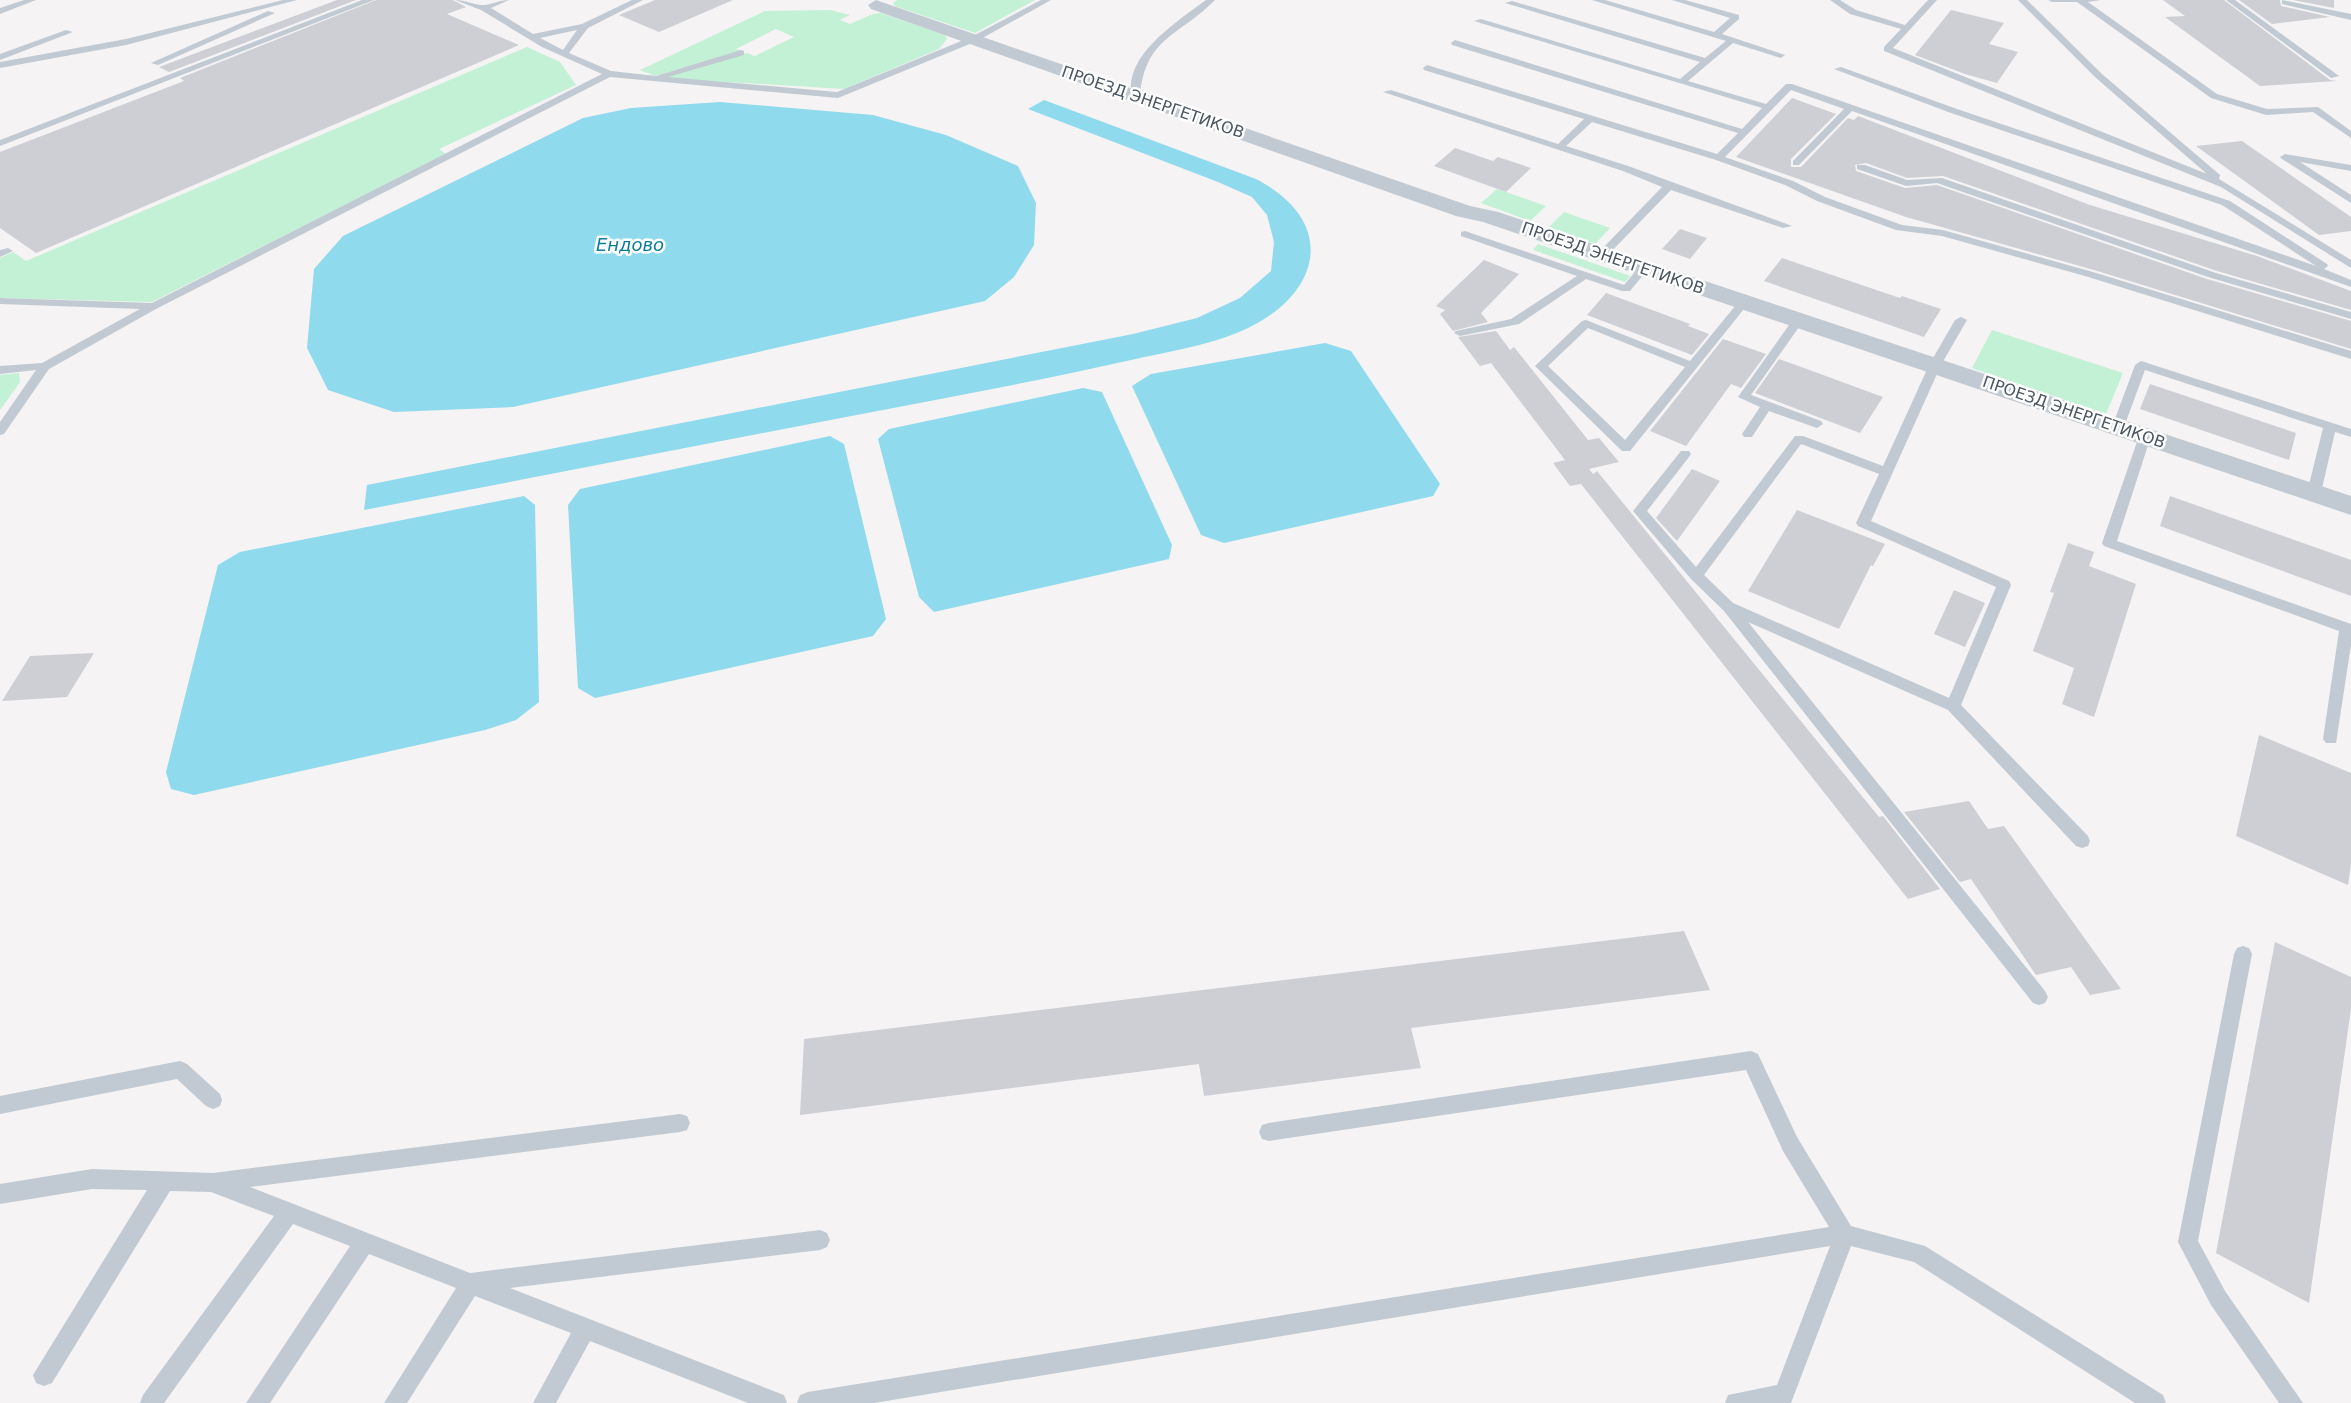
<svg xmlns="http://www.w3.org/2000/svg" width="2351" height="1403" viewBox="0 0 2351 1403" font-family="'DejaVu Sans',sans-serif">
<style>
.green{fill:#c3f1d5}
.water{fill:#90daee}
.building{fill:#cdcfd5}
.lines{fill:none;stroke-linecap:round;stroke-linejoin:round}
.service{fill:#c1cad2;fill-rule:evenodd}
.minor{fill:#c1cad2;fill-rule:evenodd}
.labels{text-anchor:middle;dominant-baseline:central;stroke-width:5;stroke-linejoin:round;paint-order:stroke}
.far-street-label{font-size:16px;fill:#4a5661;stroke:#fff}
.far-water-label{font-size:18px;font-style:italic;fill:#0c7c9b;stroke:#fff}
</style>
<rect width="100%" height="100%" fill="#f5f3f3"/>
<path class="green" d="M 897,0 L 1035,0 L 975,33 L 895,6 L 893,3 Z
M 830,10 L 850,15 L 840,20 L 850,24 L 873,14 L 881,13 L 945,35 L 947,39 L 939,49 L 844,89 L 660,78 L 747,53 L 755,56 L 794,37 L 776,29 L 736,49 L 742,51 L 655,76 L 640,70 L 765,11 Z
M 527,47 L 560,62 L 576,85 L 439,149 L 446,154 L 152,302 L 0,298 L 0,258 L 13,252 L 26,261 Z
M 1497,189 L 1546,206 L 1530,221 L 1481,203 Z
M 1564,212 L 1610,228 L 1595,244 L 1549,227 Z
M 1538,244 L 1630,276 L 1625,282 L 1533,250 Z
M 1992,330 L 2123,373 L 2106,414 L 1972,368 Z
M 19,373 L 20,382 L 0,410 L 0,375 Z"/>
<path class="water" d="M 1044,100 L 1256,179 C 1342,224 1319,299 1239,332 C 1205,346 1167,352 1131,360 C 1065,375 998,388 930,401 C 741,437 552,474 364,510 L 367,485 L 1133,334 L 1197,318 L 1240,298 L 1271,271 L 1274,242 L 1267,215 L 1252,197 L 1218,182 L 1028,109 Z
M 720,102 L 873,115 L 946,135 L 1018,166 L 1036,203 L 1034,245 L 1014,277 L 985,301 L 513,407 L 394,412 L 328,390 L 307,348 L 314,269 L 343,236 L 583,118 L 631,108 Z
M 1325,343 L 1351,351 L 1440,484 L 1433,496 L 1224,543 L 1201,535 L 1132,386 L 1151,374 Z
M 1083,388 L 1102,392 L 1172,545 L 1169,559 L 934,612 L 919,597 L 878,439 L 889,429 Z
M 830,436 L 844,444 L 886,619 L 873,636 L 595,698 L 578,688 L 568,505 L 580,489 Z
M 524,496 L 535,505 L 539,702 L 516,720 L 485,730 L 194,795 L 171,789 L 166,772 L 218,565 L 240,552 Z"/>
<path class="building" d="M 337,0 L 356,0 L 169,72 L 159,67 Z
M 376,0 L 453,0 L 466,7 L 447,14 L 519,45 L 36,253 L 0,228 L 0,152 L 184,81 L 180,78 Z
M 655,0 L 733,0 L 659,32 L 619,15 Z
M 2163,0 L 2224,0 L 2330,80 L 2337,81 L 2260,86 L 2165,17 L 2185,16 Z
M 2239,0 L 2280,0 L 2281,6 L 2330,17 L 2272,24 Z
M 2293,0 L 2334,0 L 2334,8 Z
M 1951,10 L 2004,23 L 1989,44 L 2018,52 L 1997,83 L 1965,74 L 1915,55 Z
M 1792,98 L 1836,114 L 1791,159 L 1791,167 L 1801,167 L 1848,118 L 1854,120 L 1858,116 L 2090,205 L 2257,256 L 2351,291 L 2351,310 L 2217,271 L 1943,176 L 1907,178 L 1866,163 L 1855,165 L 1856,171 L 1905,188 L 1937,185 L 2207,279 L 2351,321 L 2351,349 L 2094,270 L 1906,217 L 1736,157 Z
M 2242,141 L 2351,217 L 2351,231 L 2319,235 L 2196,146 Z
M 1455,148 L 1493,161 L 1498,157 L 1531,168 L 1506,192 L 1434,166 Z
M 1680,229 L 1707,238 L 1690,259 L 1662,249 Z
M 1782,258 L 1900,298 L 1902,296 L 1941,309 L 1924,337 L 1764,281 Z
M 1484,260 L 1519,274 L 1481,313 L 1488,322 L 1453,331 L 1440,314 L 1445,310 L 1436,306 Z
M 1606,293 L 1690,324 L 1688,326 L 1709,334 L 1692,355 L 1587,315 Z
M 1496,331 L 1510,350 L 1514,347 L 1588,440 L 1599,438 L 1619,462 L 1589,469 L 1593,474 L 1597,471 L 1879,817 L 1883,816 L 1940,889 L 1908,899 L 1581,484 L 1570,486 L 1553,463 L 1565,460 L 1491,363 L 1480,366 L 1458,337 Z
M 1723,339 L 1766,354 L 1741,388 L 1731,384 L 1686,446 L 1650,431 Z
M 1779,359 L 1804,368 L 1883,397 L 1860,433 L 1755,393 Z
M 2150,384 L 2296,433 L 2289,460 L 2140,409 Z
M 1692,469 L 1720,481 L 1677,541 L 1656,518 Z
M 2170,496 L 2351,560 L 2351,596 L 2160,526 Z
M 1797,510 L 1885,544 L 1873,566 L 1871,565 L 1839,629 L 1748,591 Z
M 2068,543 L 2094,552 L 2089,566 L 2136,584 L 2094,717 L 2062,704 L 2074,668 L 2033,651 L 2054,593 L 2050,592 Z
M 1954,590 L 1985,603 L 1965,647 L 1934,634 Z
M 94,653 L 67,697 L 2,701 L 30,656 Z
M 2259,735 L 2351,773 L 2351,864 L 2348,885 L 2236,836 Z
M 1969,801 L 1988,829 L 2004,826 L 2121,989 L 2090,995 L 2071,967 L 2036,975 L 1971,879 L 1960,882 L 1904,812 Z
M 1684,931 L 1710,990 L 1411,1028 L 1421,1068 L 1204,1096 L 1199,1064 L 800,1115 L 804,1039 Z
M 2275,942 L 2351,977 L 2351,1009 L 2309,1303 L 2216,1253 Z"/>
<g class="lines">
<path class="service" d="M 24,0 L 36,0 L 0,14 L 0,8 Z
M 283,0 L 297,0 L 126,45 L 0,68 L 0,62 L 126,39 Z
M 362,0 L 374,0 L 0,146 L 0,140 Z
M 455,0 C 465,0 477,6 485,5 C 493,4 500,0 509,0 L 491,8 L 533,34 L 582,24 L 632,0 L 643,0 L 588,28 L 569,53 L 611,71 L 656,76 L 741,50 L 744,51 L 744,55 L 668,77 L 837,92 L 971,37 L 1041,0 L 1051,0 L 977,41 L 838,98 L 610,77 L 156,309 L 49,369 L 4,434 L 0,435 L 0,422 L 36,370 L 0,374 L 0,366 L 42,363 L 140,309 L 0,304 L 0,298 L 152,303 L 602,74 L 542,47 L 481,10 ZM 577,30 L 563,50 L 540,38 Z
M 1206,0 L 1215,0 C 1180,36 1146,36 1140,95 L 1132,97 C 1122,56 1178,21 1206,0 Z
M 1592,0 L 1605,0 L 1714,32 L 1730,18 L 1672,0 L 1685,0 L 1739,15 L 1739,19 L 1722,34 L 1785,55 L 1781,58 L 1733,43 L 1688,81 L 1766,104 L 1786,84 L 1792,84 L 2316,266 L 2222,205 L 1951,113 L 1834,69 L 1841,67 L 1957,109 L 2230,201 L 2327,264 L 2328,266 L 2324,269 L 2351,280 L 2351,287 L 1852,111 L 1799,165 L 1793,165 L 1793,161 L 1844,109 L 1791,90 L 1725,157 L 1793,181 L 1825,197 L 1902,225 L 1943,230 L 2093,272 L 2351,351 L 2351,359 L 2085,276 L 1942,236 L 1896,230 L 1817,201 L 1785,185 L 1716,160 L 1592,122 L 1566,146 L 1631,167 L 1792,226 L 1783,228 L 1671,190 L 1606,257 L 1598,257 L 1598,253 L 1662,187 L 1623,171 L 1383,92 L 1391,90 L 1558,144 L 1584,119 L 1424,70 L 1423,68 L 1427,65 L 1717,154 L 1738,133 L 1452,45 L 1451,43 L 1455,40 L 1742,129 L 1762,108 L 1474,21 L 1481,19 L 1680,79 L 1700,62 L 1505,3 L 1512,1 L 1705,58 L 1726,41 Z
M 1830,0 L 1840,0 L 1856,10 L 1905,25 L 1928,0 L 1937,0 L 1893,48 L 2207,174 L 2096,78 L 2018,0 L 2027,0 L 2102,74 L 2220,175 L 2219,179 L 2351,260 L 2351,268 L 2221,187 L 1884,51 L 1884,47 L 1901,29 L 1850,14 Z
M 2048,0 L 2101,0 L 2088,2 L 2217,94 L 2267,109 L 2318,107 L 2351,131 L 2351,138 L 2313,112 L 2266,115 L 2211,98 L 2077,2 L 2052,2 Z
M 2226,0 L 2235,0 L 2339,76 L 2331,78 Z
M 2282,0 L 2351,14 L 2351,20 L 2282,4 Z
M 268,11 L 275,13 L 158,65 L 151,63 Z
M 66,30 L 73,32 L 0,60 L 0,54 Z
M 2285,154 L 2351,165 L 2351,171 L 2300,162 L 2351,195 L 2351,203 L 2282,159 L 2280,157 Z
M 1857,165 L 1865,165 L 1907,180 L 1942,178 L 2216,273 L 2351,312 L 2351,319 L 2208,277 L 1937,183 L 1906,186 L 1857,169 Z
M 1465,231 L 1624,285 L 1640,266 L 1648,266 L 1649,268 L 1630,291 L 1622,291 L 1586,279 L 1519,324 L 1460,336 L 1454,333 L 1456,331 L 1511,319 L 1577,276 L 1461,236 L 1461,232 Z
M 8,248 L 13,251 L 0,257 L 0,250 Z
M 1744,299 L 1750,302 L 1748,304 L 1630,451 L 1622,451 L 1535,366 L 1582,321 L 1586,320 L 1690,361 L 1740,300 ZM 1588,328 L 1685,367 L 1625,440 L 1548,366 Z
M 1798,317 L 1804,320 L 1751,395 L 1821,421 L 1823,424 L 1817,428 L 1769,411 L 1752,437 L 1744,437 L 1742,434 L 1760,407 L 1738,397 L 1794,318 Z
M 1961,317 L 1967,320 L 1941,365 L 1871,521 L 2009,581 L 2011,585 L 1961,705 L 2088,836 L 2090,841 L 2088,846 L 2082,848 L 2076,846 L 1948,710 L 1748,622 L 2045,991 L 2048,997 L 2045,1003 L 2039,1005 L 2033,1003 L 1724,611 L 1691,579 L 1633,511 L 1681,451 L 1689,451 L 1691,454 L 1689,457 L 1647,511 L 1696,567 L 1795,436 L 1803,436 L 1883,466 L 1929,365 L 1955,320 ZM 1801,444 L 1879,474 L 1856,523 L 1858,526 L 1996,587 L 1949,698 L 1733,603 L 1704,575 Z
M 2141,361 L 2351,429 L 2351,437 L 2335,432 L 2321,493 L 2314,497 L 2307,493 L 2323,428 L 2145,370 L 2124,427 L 2118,431 L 2114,430 L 2112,427 L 2135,365 Z
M 2145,432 L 2151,436 L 2117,541 L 2351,624 L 2351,645 L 2336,743 L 2326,743 L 2323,739 L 2339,631 L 2104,546 L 2102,543 L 2139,436 Z
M 2243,946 L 2249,948 L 2252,954 L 2198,1241 L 2225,1291 L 2303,1403 L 2279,1403 L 2211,1305 L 2178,1242 L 2234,954 L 2237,948 Z
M 1751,1051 L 1758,1054 L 1797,1137 L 1851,1226 L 1925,1246 L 2163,1395 L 2166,1403 L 2135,1403 L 1914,1262 L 1851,1246 L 1791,1403 L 1725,1403 L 1728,1395 L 1777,1385 L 1830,1246 L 874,1403 L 797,1403 L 800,1395 L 808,1392 L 1829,1227 L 1783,1151 L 1746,1070 L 1269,1141 L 1262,1139 L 1259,1132 L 1262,1125 L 1269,1123 Z
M 180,1061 L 187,1064 L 220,1094 L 222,1100 L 220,1106 L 213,1109 L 206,1106 L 177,1079 L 0,1114 L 0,1096 Z
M 680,1114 L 687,1116 L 690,1123 L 687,1130 L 680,1132 L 250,1187 L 470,1273 L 820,1230 L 827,1233 L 830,1240 L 827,1247 L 820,1250 L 510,1288 L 776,1392 L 784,1395 L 787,1403 L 748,1403 L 590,1341 L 556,1403 L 533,1403 L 571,1333 L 475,1296 L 407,1403 L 384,1403 L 456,1288 L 369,1254 L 270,1403 L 246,1403 L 350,1246 L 293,1224 L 164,1403 L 140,1403 L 143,1395 L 274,1216 L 211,1192 L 170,1191 L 52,1383 L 44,1386 L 36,1383 L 33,1375 L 147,1190 L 92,1189 L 0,1204 L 0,1184 L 92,1169 L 213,1173 Z"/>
<path class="minor" d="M 876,0 L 1470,206 L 1498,212 L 2351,496 L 2351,515 L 1483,222 L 1456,216 L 871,9 L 868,5 Z"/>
</g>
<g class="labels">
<g class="far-street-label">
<text transform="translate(1153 102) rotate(19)">ПРОЕЗД ЭНЕРГЕТИКОВ</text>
<text transform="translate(1613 258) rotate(19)">ПРОЕЗД ЭНЕРГЕТИКОВ</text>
<text transform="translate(2074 412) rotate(19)">ПРОЕЗД ЭНЕРГЕТИКОВ</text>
</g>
<g class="far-water-label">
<text x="630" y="244">Ендово</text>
</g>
</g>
</svg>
